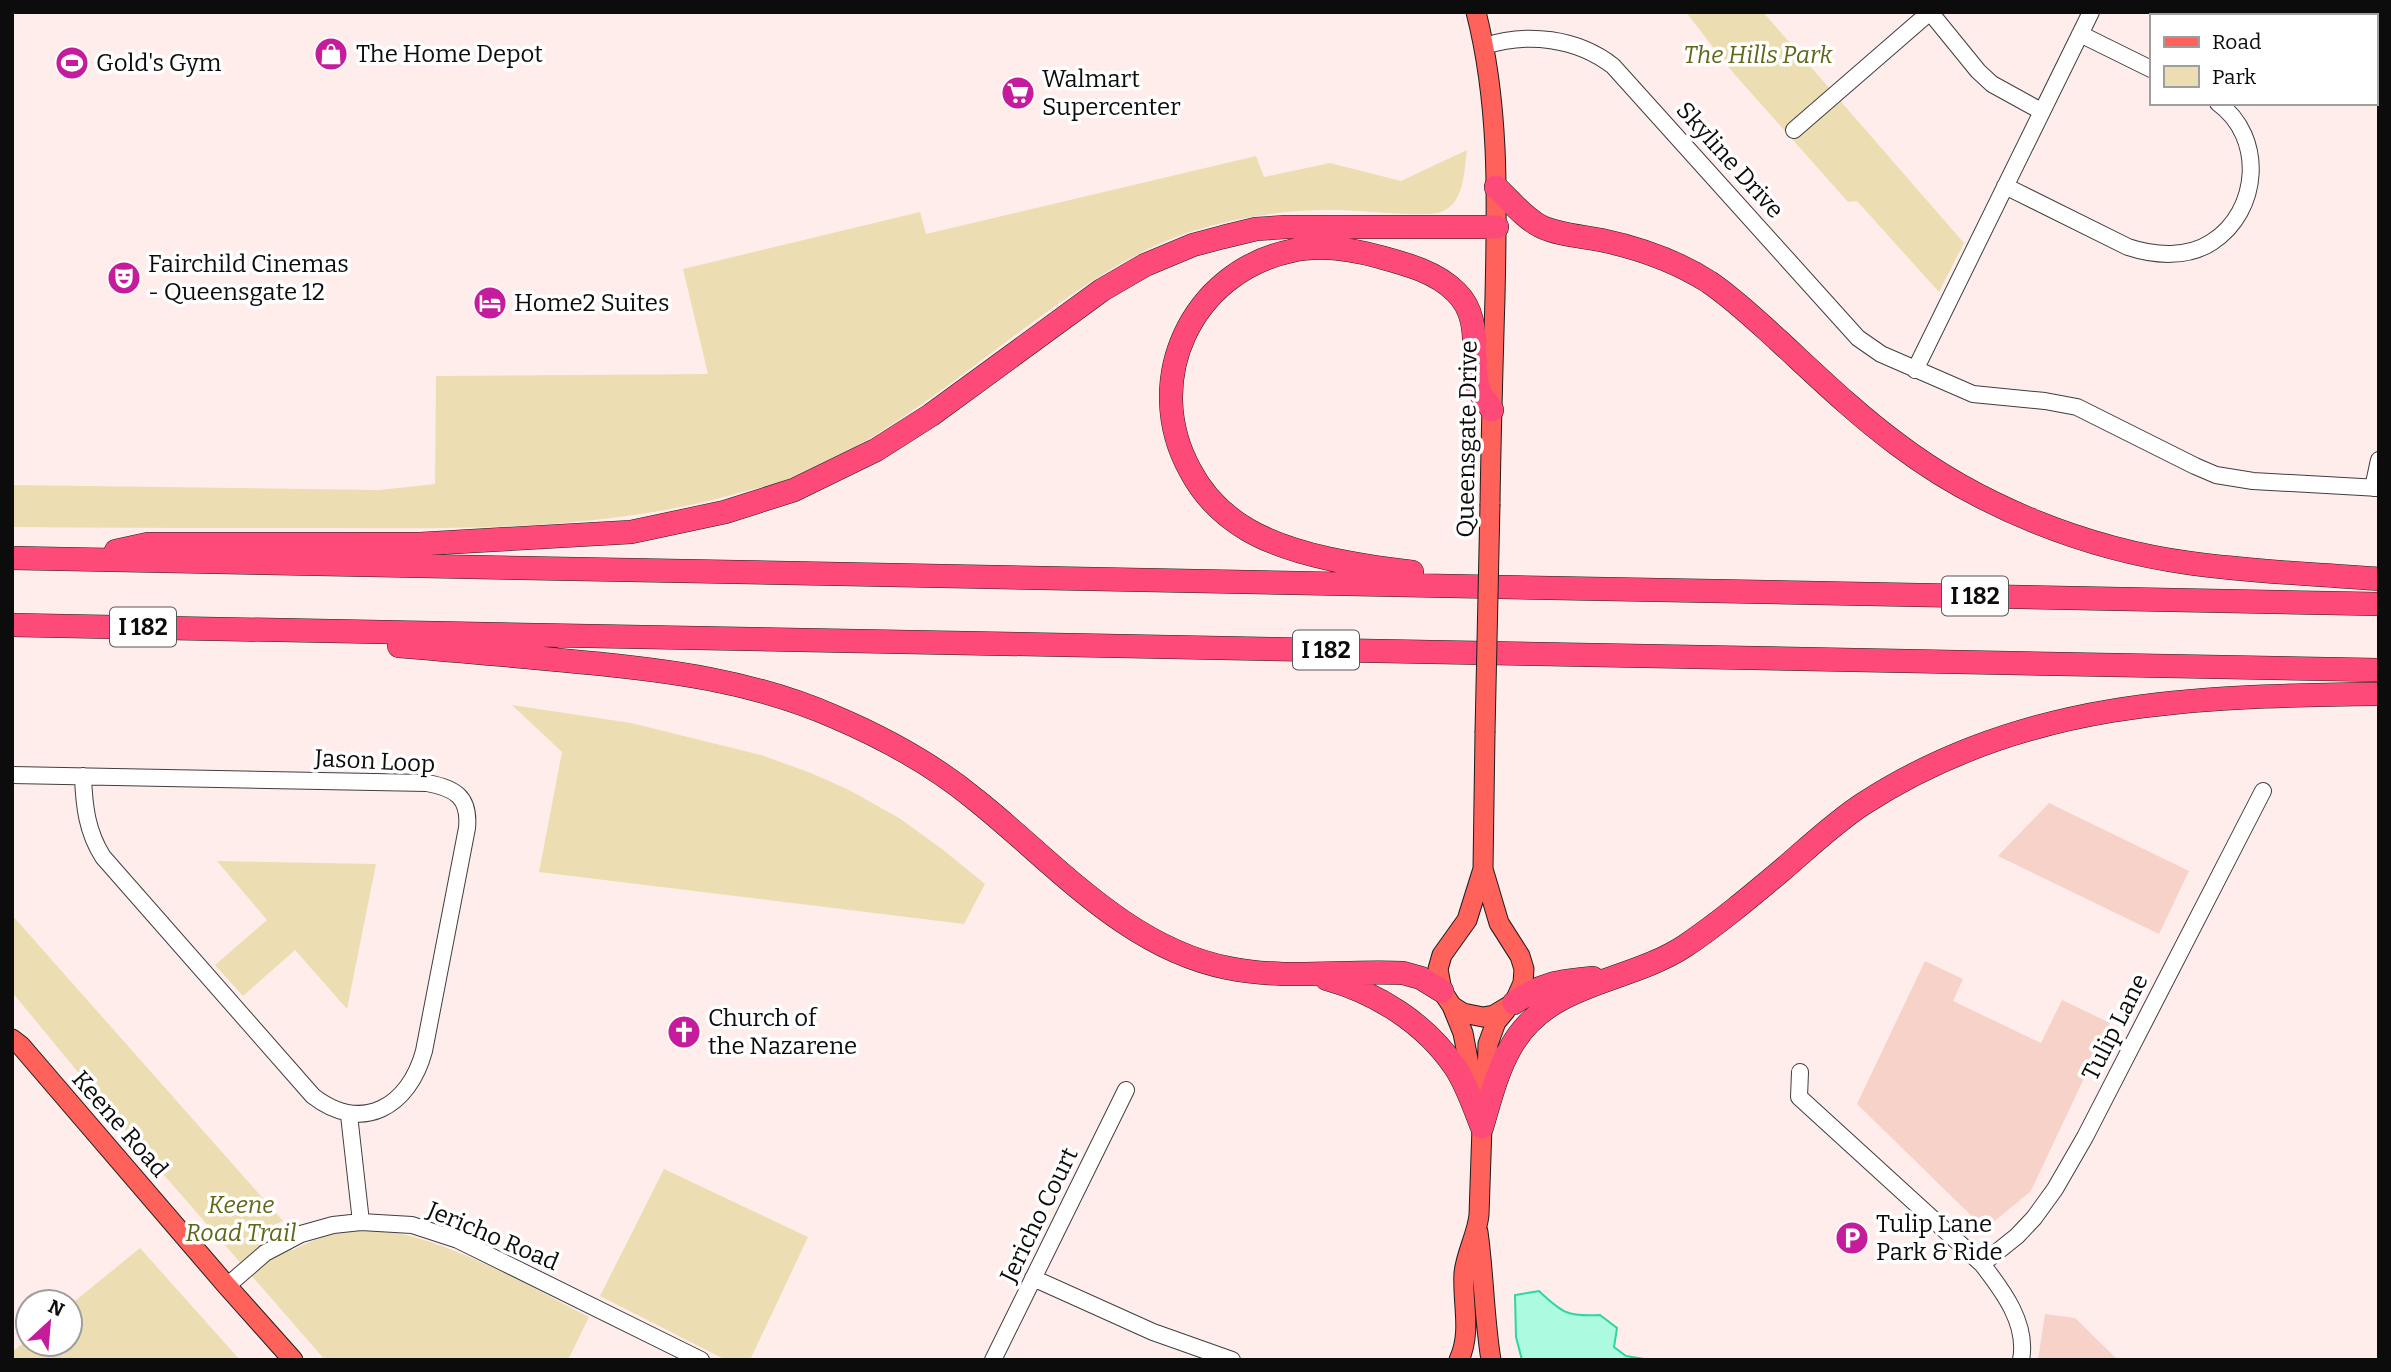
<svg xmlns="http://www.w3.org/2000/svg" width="2391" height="1372" viewBox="0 0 2391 1372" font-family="Bitter,serif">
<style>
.farmland{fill:#f7d2c9}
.green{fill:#ecdeb2}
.water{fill:#acfadf;stroke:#2ed6a1;stroke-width:2}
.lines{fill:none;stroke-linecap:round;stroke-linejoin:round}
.minor-casing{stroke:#3f3f3f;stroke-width:18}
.major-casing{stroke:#1d1d1d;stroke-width:21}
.highway-casing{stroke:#1d1d1d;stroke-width:24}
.minor{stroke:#fff;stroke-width:16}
.major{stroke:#ff625b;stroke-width:19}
.highway{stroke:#fe4a78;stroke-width:23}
.major-bridge-casing{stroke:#1d1d1d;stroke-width:21;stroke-linecap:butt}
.major-bridge{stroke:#ff625b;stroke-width:19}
.labels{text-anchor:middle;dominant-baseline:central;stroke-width:7;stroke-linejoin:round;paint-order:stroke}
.shield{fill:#fff;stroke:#555;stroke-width:2}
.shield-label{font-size:23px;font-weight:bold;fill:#0c0c0c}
.poi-label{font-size:24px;fill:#0c0c0c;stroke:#fff;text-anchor:start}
.park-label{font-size:24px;font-style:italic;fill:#616719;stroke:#fff}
.street-label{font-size:24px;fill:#0c0c0c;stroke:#fff}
</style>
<rect width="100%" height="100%" fill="#ffedeb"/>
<path class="farmland" d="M 2049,803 L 2189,871 L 2159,934 L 1998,856 Z
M 1925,961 L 1963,979 L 1953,1001 L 2041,1043 L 2062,1000 L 2110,1023 L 2031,1191 L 1985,1229 L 1857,1104 Z
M 2045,1314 L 2075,1318 L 2118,1360 L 2038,1360 Z"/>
<path class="green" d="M 1686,12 L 1763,12 L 1964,243 L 1939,292 L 1857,201 L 1848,202 L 1729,68 Z
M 1467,150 C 1464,171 1465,203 1441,212 C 1428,218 1358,210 1338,210 C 1288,209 1238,217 1190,232 C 1140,248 1094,279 1051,309 C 968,368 889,438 793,478 C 774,485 752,489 732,495 C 606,529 475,529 346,528 C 235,528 123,528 12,527 L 12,485 L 379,490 L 435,484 L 436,376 L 708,374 L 683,269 L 920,212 L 926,234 L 1256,156 L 1264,177 L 1330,163 L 1401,181 Z
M 512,705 L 631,723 L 761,755 L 811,773 L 849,790 L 899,818 L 942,849 L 985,884 L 964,924 L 539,872 L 562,752 Z
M 217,861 L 376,864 L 347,1009 L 295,950 L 243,996 L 215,965 L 267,920 Z
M 12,915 L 283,1221 L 271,1226 L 293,1250 C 316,1238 339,1230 365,1230 C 432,1228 529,1287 589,1317 L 568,1360 L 325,1360 L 137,1144 L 12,992 Z
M 664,1169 L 808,1237 L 750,1360 L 726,1360 L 600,1296 Z
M 140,1248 L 240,1360 L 12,1360 L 12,1352 L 28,1339 L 28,1344 L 70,1344 L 70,1305 Z"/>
<path class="water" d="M 1539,1291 C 1562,1313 1568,1317 1600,1315 L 1617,1328 L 1614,1347 L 1626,1356 L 1650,1360 L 1522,1360 L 1516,1337 L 1515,1295 Z"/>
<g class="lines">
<defs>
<path id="minor" d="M 1930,12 L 1978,71 L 1992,84 L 2041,111
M 2080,34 L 2151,69
M 1485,46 C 1527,32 1577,38 1613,66 L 1858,338 L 1881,354 L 1973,394 L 2045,401 L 2077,407 L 2195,466 L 2216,475 L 2253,481 L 2379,488
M 1794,130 L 1930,12
M 2005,186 L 2128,247 C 2155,256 2188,258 2212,242 C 2260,211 2265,137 2218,103
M 1915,370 L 2091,12
M 2373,488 L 2379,460
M 12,775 L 427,783 C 455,788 470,797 467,828 L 424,1051 C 409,1107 362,1134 313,1096 L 103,857 C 87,832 84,806 83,776
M 1800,1072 L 1799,1097 L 1982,1264 C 2003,1291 2028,1324 2021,1360
M 349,1115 L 361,1222
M 1982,1264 L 2017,1236 L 2034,1218 L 2055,1189 L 2085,1137 L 2263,791
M 1033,1278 L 1153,1332 L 1232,1360
M 227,1286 L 265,1253 L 301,1234 L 333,1225 L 361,1222 L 412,1225 L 458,1240 L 701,1360
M 993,1360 L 1126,1090"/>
<path id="major" d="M 1476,12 C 1500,106 1497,201 1495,297 C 1493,366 1491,435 1490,504
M 1483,869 L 1499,923 L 1520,956 L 1524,969 L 1523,983 L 1514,1003 L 1494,1015 L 1483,1017 L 1463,1013 L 1452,1006 L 1442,991 L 1438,969 L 1442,955 L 1467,920 L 1483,869 L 1485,733
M 1452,1006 L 1463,1033 L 1474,1091
M 12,1039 L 21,1046 L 227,1286 L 293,1360
M 1478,1232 C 1484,1275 1484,1317 1491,1360
M 1459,1360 C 1472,1332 1462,1303 1464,1273 C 1466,1253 1477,1235 1479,1215 L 1482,1127 L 1487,1078 L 1488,1044 L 1496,1022 L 1506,1010"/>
<path id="highway" d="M 1496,187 C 1510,200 1523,217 1540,226 C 1558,235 1581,236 1601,240 C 1639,248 1676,261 1709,282 C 1734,299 1756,320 1778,340 C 1817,376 1855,413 1897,444 C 1980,507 2087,549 2189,563 C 2252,572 2316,574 2379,579
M 116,551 L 148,544 L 420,544 L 631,532 L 725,512 L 794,490 L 876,450 L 931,415 L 1102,290 L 1145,265 L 1193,245 L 1223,237 L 1256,229 L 1286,227 L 1497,227
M 12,558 L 2379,604
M 1412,572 C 1361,566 1293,556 1248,530 C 1224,516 1203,495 1190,470 C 1141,381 1191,272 1291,251 C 1321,244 1351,249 1380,257 C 1406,264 1436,272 1456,292 C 1483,318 1470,355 1478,387 C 1480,395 1488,403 1492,410
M 12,625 L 2379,670
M 399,646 C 459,651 519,656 579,662 C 667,670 753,681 835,717 C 884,738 934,765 976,800 C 1054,862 1126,948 1228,968 C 1286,980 1345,970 1403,973 L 1421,978 L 1442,991
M 1327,979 C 1377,993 1425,1023 1455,1067 C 1467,1085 1474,1107 1482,1127
M 1514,1003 C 1542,983 1560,981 1593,978
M 1482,1127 C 1490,1100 1497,1071 1511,1047 C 1548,981 1627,984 1685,946 C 1719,923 1750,897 1781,871 C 1808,848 1834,823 1863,804 C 2023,700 2195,696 2379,694"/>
</defs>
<use href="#minor" class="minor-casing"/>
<use href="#major" class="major-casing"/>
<use href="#highway" class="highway-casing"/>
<use href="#minor" class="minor"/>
<use href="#major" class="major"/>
<use href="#highway" class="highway"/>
<defs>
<path id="major-bridge" d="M 1485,733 L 1490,504"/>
</defs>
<use href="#major-bridge" class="major-bridge-casing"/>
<use href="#major-bridge" class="major-bridge"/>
</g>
<defs>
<symbol id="shop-disc" viewBox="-11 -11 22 22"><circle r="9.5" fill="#c41c9c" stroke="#fff"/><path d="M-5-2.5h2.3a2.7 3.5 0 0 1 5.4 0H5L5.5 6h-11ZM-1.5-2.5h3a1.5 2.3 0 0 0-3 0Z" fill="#fff"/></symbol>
<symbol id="stadium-disc" viewBox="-11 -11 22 22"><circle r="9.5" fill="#c41c9c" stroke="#fff"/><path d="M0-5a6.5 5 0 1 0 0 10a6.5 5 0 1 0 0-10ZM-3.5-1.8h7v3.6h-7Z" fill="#fff"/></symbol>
<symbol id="supermarket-disc" viewBox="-11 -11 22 22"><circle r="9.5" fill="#c41c9c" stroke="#fff"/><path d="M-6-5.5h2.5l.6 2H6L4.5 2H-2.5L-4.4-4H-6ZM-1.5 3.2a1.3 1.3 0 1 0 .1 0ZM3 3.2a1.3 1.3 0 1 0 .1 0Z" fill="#fff"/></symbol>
<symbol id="theatre-disc" viewBox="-11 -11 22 22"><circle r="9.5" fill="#c41c9c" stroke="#fff"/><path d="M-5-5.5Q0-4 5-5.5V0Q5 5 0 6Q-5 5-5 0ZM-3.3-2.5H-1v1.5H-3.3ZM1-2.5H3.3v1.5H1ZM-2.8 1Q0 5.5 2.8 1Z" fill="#fff"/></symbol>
<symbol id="hotel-disc" viewBox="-11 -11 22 22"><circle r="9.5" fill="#c41c9c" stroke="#fff"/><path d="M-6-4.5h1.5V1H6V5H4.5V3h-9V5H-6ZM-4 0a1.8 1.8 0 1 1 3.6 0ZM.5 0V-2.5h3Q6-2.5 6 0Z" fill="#fff"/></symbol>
<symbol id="church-disc" viewBox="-11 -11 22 22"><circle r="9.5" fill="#c41c9c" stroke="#fff"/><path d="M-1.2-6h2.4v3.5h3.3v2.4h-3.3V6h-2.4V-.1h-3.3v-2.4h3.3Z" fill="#fff"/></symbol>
<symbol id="parking-disc" viewBox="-11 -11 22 22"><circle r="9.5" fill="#c41c9c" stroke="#fff"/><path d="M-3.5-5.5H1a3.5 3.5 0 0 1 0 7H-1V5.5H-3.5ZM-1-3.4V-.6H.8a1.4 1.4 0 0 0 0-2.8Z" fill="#fff"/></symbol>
</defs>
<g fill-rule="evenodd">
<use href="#shop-disc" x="312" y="35" width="38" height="38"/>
<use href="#stadium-disc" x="53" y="44" width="38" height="38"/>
<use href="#supermarket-disc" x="999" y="74" width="38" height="38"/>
<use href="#theatre-disc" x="105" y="259" width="38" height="38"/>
<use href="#hotel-disc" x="471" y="284" width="38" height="38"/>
<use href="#church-disc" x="665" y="1013" width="38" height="38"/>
<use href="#parking-disc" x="1833" y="1219" width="38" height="38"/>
</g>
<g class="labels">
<g class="shield">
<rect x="1942" y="576.5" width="66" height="39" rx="5"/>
<rect x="110" y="607.5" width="66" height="39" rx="5"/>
<rect x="1293" y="630.5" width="66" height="39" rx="5"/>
</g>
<g class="shield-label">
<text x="1975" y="596">I 182</text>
<text x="143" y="627">I 182</text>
<text x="1326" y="650">I 182</text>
</g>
<g class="poi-label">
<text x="356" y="54">The Home Depot</text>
<text x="96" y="63">Gold's Gym</text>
<text x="1042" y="79">Walmart<tspan x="1042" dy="28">Supercenter</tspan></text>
<text x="148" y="264">Fairchild Cinemas<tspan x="148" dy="28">- Queensgate 12</tspan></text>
<text x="514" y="303">Home2 Suites</text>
<text x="708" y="1018">Church of<tspan x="708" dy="28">the Nazarene</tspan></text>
<text x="1876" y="1224">Tulip Lane<tspan x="1876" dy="28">Park &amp; Ride</tspan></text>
</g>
<g class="park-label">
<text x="1758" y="55">The Hills Park</text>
<text x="241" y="1205">Keene<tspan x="241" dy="28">Road Trail</tspan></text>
</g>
<g class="street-label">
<text transform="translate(1730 160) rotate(48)">Skyline Drive</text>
<text transform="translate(1467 439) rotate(-89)">Queensgate Drive</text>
<text transform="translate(375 761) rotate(3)">Jason Loop</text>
<text transform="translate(2115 1027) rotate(-63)">Tulip Lane</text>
<text transform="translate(120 1124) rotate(49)">Keene Road</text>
<text transform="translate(1039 1215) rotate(-64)">Jericho Court</text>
<text transform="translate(493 1236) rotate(23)">Jericho Road</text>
</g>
</g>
<rect width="2391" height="1372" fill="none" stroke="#0c0c0c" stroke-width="28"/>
<rect x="2150" y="14" width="228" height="91" fill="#ffffff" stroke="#9e9e9e" stroke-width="2"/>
<rect x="2164" y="37" width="35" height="10" fill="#ff625b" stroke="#9e9e9e" stroke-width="2"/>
<text x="2212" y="49" font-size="21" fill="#0c0c0c">Road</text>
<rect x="2164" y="66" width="35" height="21" fill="#ecdeb2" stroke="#9e9e9e" stroke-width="2"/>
<text x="2212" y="84" font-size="21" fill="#0c0c0c">Park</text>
<g transform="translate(49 1323) rotate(26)"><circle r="33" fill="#ffffff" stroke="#9e9e9e" stroke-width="2"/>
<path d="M0-5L12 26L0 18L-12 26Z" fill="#c41c9c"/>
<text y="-10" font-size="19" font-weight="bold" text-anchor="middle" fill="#0c0c0c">N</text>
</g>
</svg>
